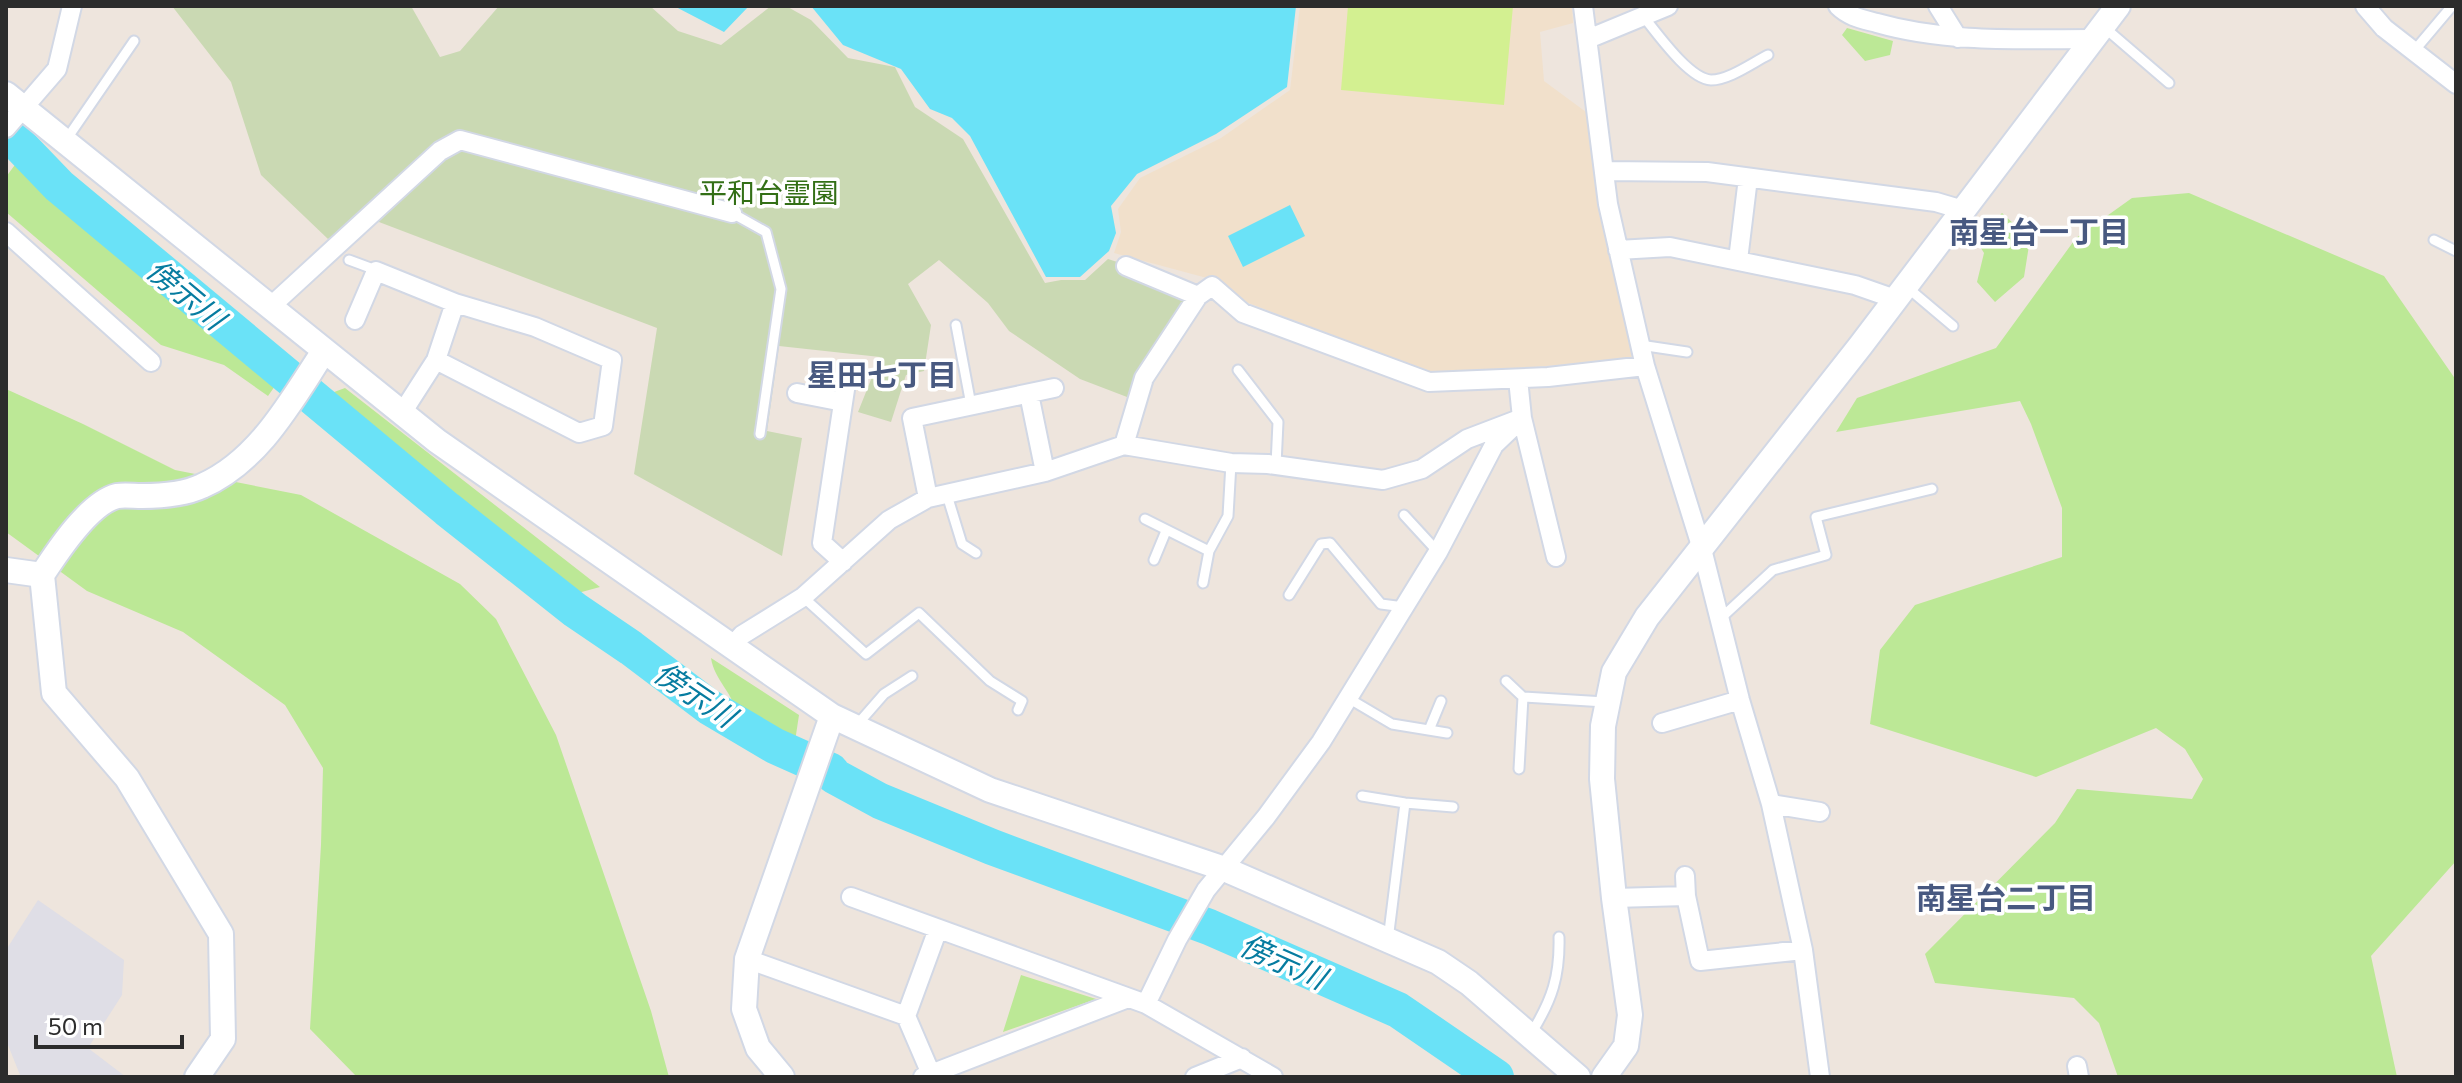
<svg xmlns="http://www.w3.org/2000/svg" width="2462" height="1083" viewBox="0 0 2462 1083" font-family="Commissioner,'Noto Sans JP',sans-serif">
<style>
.industrial{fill:#dfdee6}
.education{fill:#f1e0cb}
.green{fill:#bce896}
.cemetery{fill:#cad9b3}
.pitch{fill:#d3f091}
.water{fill:#6ae2f7}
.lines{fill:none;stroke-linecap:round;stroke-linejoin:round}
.river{stroke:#6ae2f7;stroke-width:36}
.service-casing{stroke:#d2d8e5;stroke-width:13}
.minor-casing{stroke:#d2d8e5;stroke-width:22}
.tertiary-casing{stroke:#d2d8e5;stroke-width:28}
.service{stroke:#fff;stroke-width:9}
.minor{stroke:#fff;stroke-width:18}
.tertiary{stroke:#fff;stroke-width:24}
.labels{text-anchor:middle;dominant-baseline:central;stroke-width:7;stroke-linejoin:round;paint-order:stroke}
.park-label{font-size:28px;fill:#336f16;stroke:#fff}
.neighbourhood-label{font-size:30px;font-weight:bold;fill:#485980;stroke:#fff}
.water-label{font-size:30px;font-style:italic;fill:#067ca0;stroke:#fff}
</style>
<rect width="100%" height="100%" fill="#eee5dd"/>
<path class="industrial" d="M 38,900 L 124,960 L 122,995 L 88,1048 L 126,1077 L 20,1075 L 6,1040 L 6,950 Z"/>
<path class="education" d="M 1300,6 L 1572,6 L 1573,23 L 1540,32 L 1544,81 L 1586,112 L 1634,353 L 1629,359 L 1438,375 L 1246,302 L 1218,281 L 1114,253 L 1121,232 L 1118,209 L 1140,178 L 1221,138 L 1290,90 Z"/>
<path class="green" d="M 1847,28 L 1893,41 L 1890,55 L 1865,61 L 1842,35 Z
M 17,162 L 282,376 L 268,396 L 224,365 L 161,345 L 6,212 L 6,177 Z
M 2189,193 L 2384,276 L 2456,380 L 2456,861 L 2371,956 L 2397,1077 L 2118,1077 L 2099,1023 L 2074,998 L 1935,983 L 1925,954 L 2055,823 L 2077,789 L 2192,799 L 2203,779 L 2185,749 L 2156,728 L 2036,777 L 1870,724 L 1880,650 L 1915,605 L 2062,557 L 2062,508 L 2031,424 L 2020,401 L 1836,432 L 1857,398 L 1996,348 L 2076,238 L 2132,198 Z
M 2002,213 L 2030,239 L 2024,277 L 1995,302 L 1977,282 L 1984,253 L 1976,240 Z
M 345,388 L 600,587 L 567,596 L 326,395 Z
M 6,389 L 83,424 L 175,470 L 301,495 L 460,584 L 496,619 L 556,735 L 651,1011 L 669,1077 L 357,1077 L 310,1029 L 321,845 L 323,768 L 285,705 L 183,632 L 87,591 L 6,532 Z
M 711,658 L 799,715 L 794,748 L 737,716 C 734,693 714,680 711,658 Z
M 1021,975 L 1096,999 L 1003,1032 Z"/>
<path class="cemetery" d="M 172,6 L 411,6 L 440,57 L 460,51 L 499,6 L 650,6 L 678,31 L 721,45 L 771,6 L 786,6 L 811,20 L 848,58 L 895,67 L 915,107 L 963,139 L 1045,283 L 1061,280 L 1085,280 L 1108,259 L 1197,288 L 1152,348 L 1127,397 L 1080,379 L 1009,331 L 988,303 L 939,260 L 908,284 L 931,325 L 924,371 L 906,375 L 891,422 L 858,412 L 880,357 L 779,346 L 767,431 L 802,438 L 782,556 L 634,474 L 657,328 L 379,222 L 328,239 L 261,175 L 231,82 Z"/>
<path class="pitch" d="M 1348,6 L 1513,6 L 1504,105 L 1341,90 Z"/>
<path class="water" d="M 674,6 L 749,6 L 724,32 Z
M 811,6 L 1296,6 L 1287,87 L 1216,134 L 1137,174 L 1111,206 L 1116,233 L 1109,251 L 1080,277 L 1046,277 L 970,136 L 952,118 L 930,109 L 901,69 L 843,45 Z
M 1290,205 L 1305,236 L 1243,267 L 1228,236 Z"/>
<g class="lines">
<path class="river" d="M 6,131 L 59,186 L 447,509 L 575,610 L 631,648 L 709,707 L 775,746 L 831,771 L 834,776 L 880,801 L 992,847 L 1209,927 L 1398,1010 L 1496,1077"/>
<defs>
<path id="service" d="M 1643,16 C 1657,33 1689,79 1711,80 C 1729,80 1752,63 1768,55
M 2105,28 L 2169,83
M 2414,51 L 2452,6
M 66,140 L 134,41
M 732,213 L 766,232 L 781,289 L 760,434
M 2434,240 L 2456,251
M 349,260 L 376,270
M 1908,288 L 1953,326
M 956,325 L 971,405
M 1640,345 L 1687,352
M 1238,370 L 1278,422 L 1276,465
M 947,495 L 962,544 L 976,553
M 1404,515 L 1438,552
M 1145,519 L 1209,551 L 1228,516 L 1231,463
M 1154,560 L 1166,531
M 1203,583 L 1209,551
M 1289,595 L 1321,544 L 1330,543 L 1381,604 L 1404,607
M 803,597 L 866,654 L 919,613 L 990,681 L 1022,701 L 1018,710
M 1720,619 L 1773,570 L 1826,555 L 1816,517 L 1932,489
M 1506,681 L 1523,697 L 1605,702
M 1348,698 L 1392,724 L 1447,733
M 856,726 L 884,694 L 912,676
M 1429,730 L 1441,701
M 1519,769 L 1523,697
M 1362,796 L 1405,803 L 1453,807
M 1388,940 L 1405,803
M 1532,1032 C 1552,1000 1560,976 1559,937"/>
<path id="minor" d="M 1583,6 L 1608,204 L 1645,366 L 1702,549 L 1740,700 L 1771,804 L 1803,950 L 1820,1077
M 1838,6 C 1849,17 1862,19 1877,23 C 1947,43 2020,39 2093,39
M 1938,6 L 1958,38
M 2365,6 L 2384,28 L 2456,84
M 1588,39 L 1668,6
M 6,128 L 57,69 L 72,6
M 1604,171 L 1707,172 L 1936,202 L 1963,210
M 6,232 L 151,362
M 1618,250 L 1670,247 L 1855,285 L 1895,299
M 1738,260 L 1748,178
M 1126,266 L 1198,296 L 1212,286 L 1243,313 L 1429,382 L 1548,377 L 1645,366
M 270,307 L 440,151 L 460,140 L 732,213
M 355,320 L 376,271 L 455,303 L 436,360 L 402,413
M 436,360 L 579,433 L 603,426 L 612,360 L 535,327 L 455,303
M 797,393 L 843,402
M 1029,394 L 1045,472
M 1522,418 L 1556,557
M 1124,445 L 1144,378 L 1198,296
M 928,498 L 912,418 L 1054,388
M 843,562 L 822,543 L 846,383
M 732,646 L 742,635 L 803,597 L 889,520 L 928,498 L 1045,472 L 1124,445 L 1231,463 L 1268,464 L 1383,480 L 1422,469 L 1467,439 L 1522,418 L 1518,379
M 1662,723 L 1740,700
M 1771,804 L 1820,812
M 1685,876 L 1686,896
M 851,897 L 1146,1004 L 1273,1077
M 1614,898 L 1686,896 L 1700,961 L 1803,950
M 747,959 L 906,1016 L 931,1074 L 923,1077
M 1146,1004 L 1177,940 L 1206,890 L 1266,817 L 1321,742 L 1438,552 L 1494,445 L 1515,425
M 906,1016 L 938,929
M 2077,1066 L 2079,1077
M 931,1074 L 1128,998
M 1195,1077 L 1242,1058"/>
<path id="tertiary" d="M 6,94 L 437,441 L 832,716 L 990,790 L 1222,868 L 1438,962 L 1469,983 L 1578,1077
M 6,570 L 42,575 L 54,693 L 127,778 L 221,934 L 223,1039 L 197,1077
M 42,575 C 57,552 89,503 117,496 C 124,495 134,496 142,496 C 161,496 185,494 202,486 C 259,461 291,401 324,351
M 782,1077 L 758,1048 L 744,1009 L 747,959 L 832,716
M 1604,1077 L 1626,1046 L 1630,1015 L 1614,898 L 1602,779 L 1603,726 L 1614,672 L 1647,617 L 1861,345 L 2118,6"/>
</defs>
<use href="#service" class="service-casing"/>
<use href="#minor" class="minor-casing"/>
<use href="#tertiary" class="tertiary-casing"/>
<use href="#service" class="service"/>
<use href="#minor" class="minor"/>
<use href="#tertiary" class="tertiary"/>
</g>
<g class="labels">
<g class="park-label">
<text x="769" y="192">平和台霊園</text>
</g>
<g class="neighbourhood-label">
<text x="2039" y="230">南星台一丁目</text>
<text x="882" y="373">星田七丁目</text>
<text x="2006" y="896">南星台二丁目</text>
</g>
<g class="water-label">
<text transform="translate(187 293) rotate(40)">傍示川</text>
<text transform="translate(696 693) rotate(34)">傍示川</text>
<text transform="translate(1284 960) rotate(24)">傍示川</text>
</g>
</g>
<rect width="2462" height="1083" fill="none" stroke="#2c2c2c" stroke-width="16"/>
<path d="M36 1035v12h146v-12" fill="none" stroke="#2c2c2c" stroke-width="4"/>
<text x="48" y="1035" font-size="24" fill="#2c2c2c" stroke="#ffffff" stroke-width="6" paint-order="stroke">50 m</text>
</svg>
